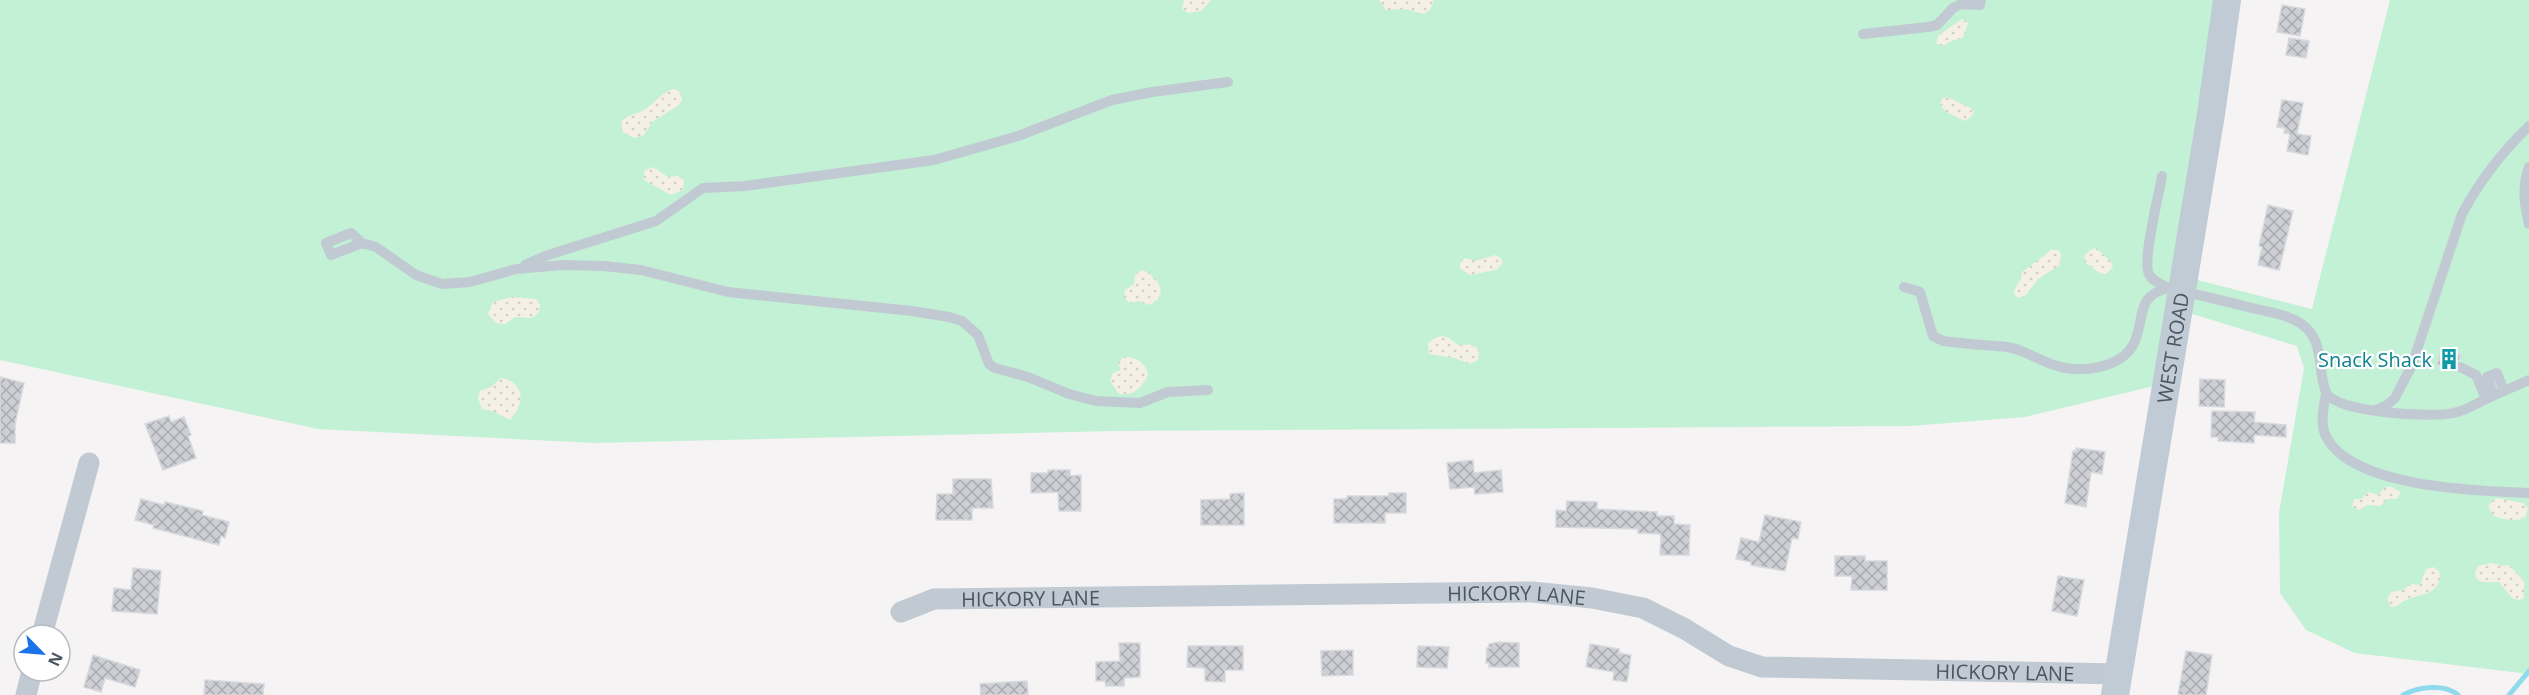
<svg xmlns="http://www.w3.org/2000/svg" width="2529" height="695" viewBox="0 0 2529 695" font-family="'Open Sans',sans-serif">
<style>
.green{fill:#c3f1d5}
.sand{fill:url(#sand-dots)}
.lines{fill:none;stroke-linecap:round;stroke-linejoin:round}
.stream{stroke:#90daee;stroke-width:5}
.building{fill:url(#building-cross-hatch);stroke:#d7d9de;stroke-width:1.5}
.lane{stroke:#c1cad2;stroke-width:10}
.street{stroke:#c1cad2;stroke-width:21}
.secondary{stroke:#c1cbd6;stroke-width:28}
.labels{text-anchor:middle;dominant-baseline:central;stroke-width:4.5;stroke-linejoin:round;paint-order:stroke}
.street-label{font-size:20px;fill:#4a5661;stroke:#fff}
.culture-label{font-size:20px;fill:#0d838f;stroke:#fff;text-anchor:end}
</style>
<defs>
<pattern id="sand-dots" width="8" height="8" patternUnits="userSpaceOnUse" patternTransform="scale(1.5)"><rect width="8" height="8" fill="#f5f0e5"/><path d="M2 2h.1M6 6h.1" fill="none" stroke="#d4d0c7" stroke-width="1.8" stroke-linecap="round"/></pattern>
<pattern id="building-cross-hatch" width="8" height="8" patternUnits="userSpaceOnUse" patternTransform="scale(1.5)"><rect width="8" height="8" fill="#cdcfd5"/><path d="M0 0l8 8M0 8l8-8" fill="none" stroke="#a8abb0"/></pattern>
</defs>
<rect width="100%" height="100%" fill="#f5f3f3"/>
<path class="green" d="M 0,0 L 2219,0 L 2174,274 L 2312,309 L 2390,0 L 2529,0 L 2529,674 L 2355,653 L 2306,630 L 2280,593 L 2279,513 L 2304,368 L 2297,346 L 2173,308 L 2154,386 L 2025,417 L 1910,426 L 1113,431 L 594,443 L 318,429 L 0,360 Z"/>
<path class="sand" d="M 1184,0 L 1211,0 L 1201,11 L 1188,13 L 1182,9 Z
M 1379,0 L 1433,0 L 1434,1 L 1430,10 L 1424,14 L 1406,9 L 1386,10 Z
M 1962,19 L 1968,23 L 1963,38 L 1951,41 L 1943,46 L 1936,43 L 1939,35 Z
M 674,89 L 680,92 L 682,100 L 679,105 L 652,122 L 644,135 L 634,138 L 623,132 L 621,122 C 628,114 634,115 642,111 C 654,105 662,91 674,89 Z
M 1947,97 L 1971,108 L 1974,112 L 1971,117 L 1965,121 L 1946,112 L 1940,104 L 1942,99 Z
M 653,167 L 668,177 L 678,176 L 684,180 L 683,190 L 671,195 L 644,180 L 644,171 Z
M 2096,248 L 2111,262 L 2113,267 L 2106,274 L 2099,273 L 2085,262 C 2082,254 2089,250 2096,248 Z
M 2051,250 L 2058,250 L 2061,254 L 2060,265 L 2038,279 L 2026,295 L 2018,298 L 2014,294 C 2015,285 2022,281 2022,272 Z
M 1495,255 L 1501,258 L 1503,263 L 1496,270 L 1470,275 L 1460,268 L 1460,263 L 1465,258 L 1476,261 Z
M 1141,270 L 1150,273 L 1153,279 L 1157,280 L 1161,291 L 1158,299 L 1150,305 L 1138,301 L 1129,303 L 1124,297 L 1125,290 L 1134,284 L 1135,275 Z
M 512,297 L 536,299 L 540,305 L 539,312 L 532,318 L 515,317 L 505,324 L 496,323 L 488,314 L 493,302 Z
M 1442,336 L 1449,338 L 1458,345 C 1467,345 1474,342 1479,352 L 1478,360 L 1470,364 L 1455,358 L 1429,354 L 1428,343 L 1435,338 Z
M 1123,357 C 1135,356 1147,363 1148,375 C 1142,387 1132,398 1118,393 L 1110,381 L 1113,373 L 1121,370 L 1118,364 Z
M 501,378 C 527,383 524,405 510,420 L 493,411 L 482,409 L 478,398 L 480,391 L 491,387 Z
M 2390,486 L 2401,492 L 2397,499 L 2387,499 L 2380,506 L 2367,505 L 2359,510 L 2352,506 L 2354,499 L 2361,499 L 2368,492 L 2379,495 L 2383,489 Z
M 2496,498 L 2523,503 L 2528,508 L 2525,517 C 2518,522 2501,520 2493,515 L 2488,506 Z
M 2492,563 L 2502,566 L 2509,565 L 2524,581 L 2524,598 L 2519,600 L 2512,598 L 2499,582 L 2482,582 L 2477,579 L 2475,573 L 2478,566 Z
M 2433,567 L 2439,571 L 2440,578 C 2435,596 2422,593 2409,599 C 2401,601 2399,607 2391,607 L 2387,599 L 2391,592 L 2403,590 L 2411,584 L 2420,585 L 2426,569 Z"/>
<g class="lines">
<path class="stream" d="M 2403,695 C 2418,687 2444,683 2458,695
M 2509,695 L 2529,671"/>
</g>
<path class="building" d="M 2282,5 L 2305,9 L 2300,36 L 2277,32 Z
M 2289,38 L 2309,41 L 2306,58 L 2286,55 Z
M 2282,100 L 2303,103 L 2297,134 L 2311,136 L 2308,155 L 2287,151 L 2290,134 L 2284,133 L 2285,128 L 2277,127 Z
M 2268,205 L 2293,211 L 2279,270 L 2258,265 L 2262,247 L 2259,246 Z
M 2443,348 L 2461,355 L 2459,360 L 2454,363 L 2453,370 L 2437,364 Z
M 0,377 L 24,383 L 15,424 L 15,443 L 0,443 Z
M 2200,379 L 2225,380 L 2224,407 L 2199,406 Z
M 2212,411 L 2255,412 L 2254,422 L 2286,425 L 2286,437 L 2254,435 L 2254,443 L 2218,441 L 2218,437 L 2211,437 Z
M 169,416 L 171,422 L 184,417 L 191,435 L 188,436 L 196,458 L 163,470 L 145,424 Z
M 2076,448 L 2105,452 L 2102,474 L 2091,472 L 2086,507 L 2065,503 L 2073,451 L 2076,451 Z
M 1473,460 L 1474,473 L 1501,470 L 1503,492 L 1475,494 L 1474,487 L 1450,489 L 1447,463 Z
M 1048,470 L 1070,470 L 1070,476 L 1081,475 L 1081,511 L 1059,511 L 1058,492 L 1031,493 L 1031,473 L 1048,473 Z
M 953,479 L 991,479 L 993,508 L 972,508 L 972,520 L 936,520 L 937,494 L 953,494 Z
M 1244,493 L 1244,525 L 1201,525 L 1201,500 L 1230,499 L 1230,494 Z
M 1389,493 L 1406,493 L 1406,513 L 1385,513 L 1385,523 L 1334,523 L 1334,499 L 1347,499 L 1347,496 L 1389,496 Z
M 141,499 L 164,505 L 165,502 L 203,511 L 202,515 L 229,522 L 225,538 L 221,536 L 219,545 L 153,528 L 154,525 L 135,520 Z
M 1567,501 L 1597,502 L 1597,509 L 1657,512 L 1657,516 L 1674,516 L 1674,524 L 1690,525 L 1689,555 L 1660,555 L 1661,534 L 1638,533 L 1638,529 L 1556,527 L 1556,510 L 1566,511 Z
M 1765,515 L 1801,522 L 1798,539 L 1792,538 L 1785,571 L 1751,565 L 1751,562 L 1736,559 L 1741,538 L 1759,542 Z
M 1835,556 L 1865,556 L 1865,561 L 1887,561 L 1887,590 L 1851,590 L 1852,576 L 1835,576 Z
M 133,568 L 161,571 L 157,614 L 112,611 L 114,588 L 131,590 Z
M 2058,576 L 2084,580 L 2077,616 L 2052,611 Z
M 1499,642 L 1519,643 L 1519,667 L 1489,667 L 1489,663 L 1486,663 L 1487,648 L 1489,648 L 1489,644 Z
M 1119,643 L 1140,643 L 1140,677 L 1124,678 L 1124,686 L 1106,686 L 1105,681 L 1096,681 L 1096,662 L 1120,661 Z
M 1590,644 L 1619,649 L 1619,653 L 1631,655 L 1627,682 L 1613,680 L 1614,672 L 1586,667 Z
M 1188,646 L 1243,646 L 1243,670 L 1225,670 L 1225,682 L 1205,681 L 1205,668 L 1187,667 Z
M 1418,646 L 1449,647 L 1447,668 L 1417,667 Z
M 1353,650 L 1353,675 L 1322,676 L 1321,651 Z
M 2186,651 L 2212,655 L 2206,695 L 2178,695 Z
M 93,655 L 140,670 L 135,687 L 105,678 L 101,692 L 84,687 Z
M 205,680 L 264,684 L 263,695 L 204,695 Z
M 1027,681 L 1028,695 L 981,695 L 980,684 Z"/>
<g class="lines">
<path class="lane" d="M 1863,34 L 1928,27 L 1937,25 L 1953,8 L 1961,4 L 1980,5 L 1981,0
M 2529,167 C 2522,187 2524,204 2529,224
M 2162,176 C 2159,195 2142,260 2149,274 C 2152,281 2161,284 2168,288 C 2196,294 2224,301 2252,308 C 2268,312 2286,314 2300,323 C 2326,340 2316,367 2326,392 C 2334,413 2433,418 2453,413 C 2465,411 2476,404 2486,399
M 362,243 L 331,255 L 326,243 L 351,233 L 362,243 L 376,247 L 416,275 L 442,284 L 470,282 L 516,269 L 563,265 L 604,266 L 641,270 L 728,292 L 912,311 L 949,317 L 962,321 L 978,335 L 989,364 L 995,368 L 1028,377 L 1069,394 L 1096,401 L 1140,403 L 1168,392 L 1208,390
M 525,265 L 545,256 L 656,221 L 703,188 L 745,186 L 934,160 L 1018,136 L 1112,100 L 1152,92 L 1228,82
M 1904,287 L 1920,292 L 1933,336 L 1943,341 C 1964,344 1985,345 2007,347 C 2023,349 2038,360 2054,365 C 2080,374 2123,369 2135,341 C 2145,316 2136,296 2168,288
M 2460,367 L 2476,375 L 2486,399 L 2504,391 L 2497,373 L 2487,377 L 2494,395
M 2504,391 L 2529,380
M 2326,393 C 2324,405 2320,422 2325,434 C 2348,488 2479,491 2529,493
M 2376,410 L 2387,405 L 2395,398 L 2412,365 L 2462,214 C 2479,182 2503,151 2529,126"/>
<g class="street">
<path id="s1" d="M 901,612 L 934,599 L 1532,592 L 1592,598 L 1643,608 L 1685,629 L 1729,656 L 1762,667 L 2118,674"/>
<path d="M 42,635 L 89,463"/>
<path d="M 26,695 L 32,671"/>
</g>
<path class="secondary" id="s2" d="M 2115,695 L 2211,114 L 2227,0"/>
</g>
<defs>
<symbol id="building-bare" viewBox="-9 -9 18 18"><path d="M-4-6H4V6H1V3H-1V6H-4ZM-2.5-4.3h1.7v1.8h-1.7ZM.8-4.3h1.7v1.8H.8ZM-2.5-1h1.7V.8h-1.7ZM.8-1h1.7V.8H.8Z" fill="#0f9aa8" stroke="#fff" stroke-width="2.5" paint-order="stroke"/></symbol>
</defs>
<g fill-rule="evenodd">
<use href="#building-bare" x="2434" y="344" width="30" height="30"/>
</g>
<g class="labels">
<g class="street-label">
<text stroke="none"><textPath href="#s2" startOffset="352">WEST ROAD</textPath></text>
<text stroke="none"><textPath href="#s1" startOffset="618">HICKORY LANE</textPath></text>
<text stroke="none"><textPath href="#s1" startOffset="132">HICKORY LANE</textPath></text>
<text stroke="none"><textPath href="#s1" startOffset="1122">HICKORY LANE</textPath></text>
</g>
<g class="culture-label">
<text x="2432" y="359">Snack Shack</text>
</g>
</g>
<g transform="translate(42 653) rotate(115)"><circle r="28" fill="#ffffff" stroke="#b7bbc0" stroke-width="1.5"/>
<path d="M0-4.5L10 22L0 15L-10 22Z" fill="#1a73e8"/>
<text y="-9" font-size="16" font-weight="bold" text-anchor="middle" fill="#4a5661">N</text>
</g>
</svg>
